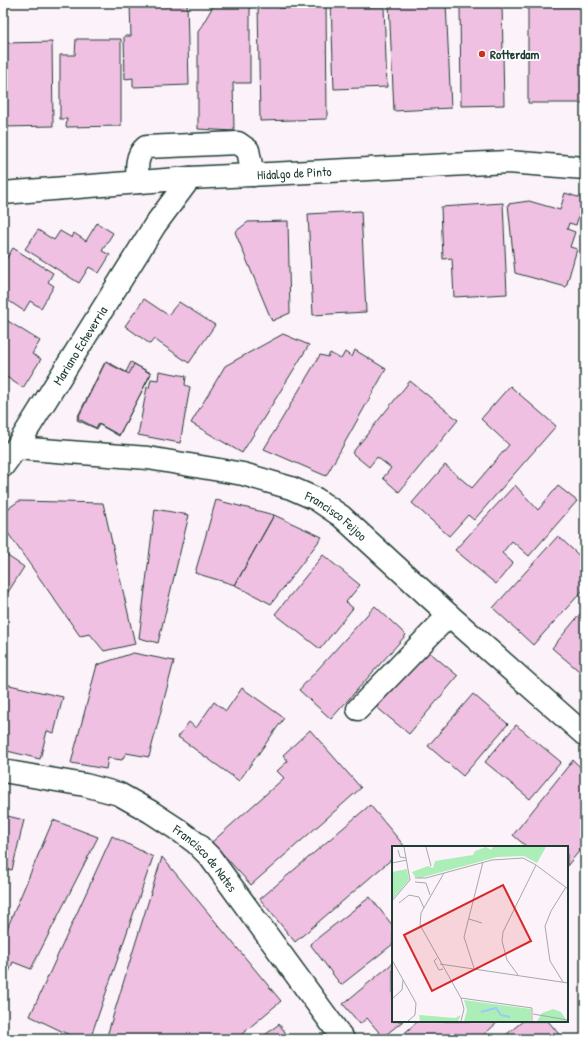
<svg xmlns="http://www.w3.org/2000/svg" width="588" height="1042" viewBox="0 0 588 1042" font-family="'Patrick Hand',sans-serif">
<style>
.building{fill:#f0c0e3;stroke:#1f3d34}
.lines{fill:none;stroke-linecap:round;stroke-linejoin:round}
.minor-casing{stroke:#1f3d34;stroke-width:25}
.minor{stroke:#fff;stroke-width:22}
.poi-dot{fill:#c8321e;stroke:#fff;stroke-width:1.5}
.labels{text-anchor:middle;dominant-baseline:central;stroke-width:3.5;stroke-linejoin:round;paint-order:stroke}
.poi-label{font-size:13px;font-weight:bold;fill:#1f3d34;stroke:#fff;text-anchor:start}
.street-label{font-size:13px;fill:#1f3d34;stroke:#fff}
.inset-river{fill:none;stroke:#96cdf5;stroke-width:2}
.inset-road{fill:none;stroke:#a4aaaa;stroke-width:1}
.view{fill:#d62828;fill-opacity:0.15;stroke:#d62828;stroke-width:2}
.inset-edge{fill:none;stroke:#1f3d34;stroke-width:2}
</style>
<rect width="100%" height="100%" fill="#fcf2f9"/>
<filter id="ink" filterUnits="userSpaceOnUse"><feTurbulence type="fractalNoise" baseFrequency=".025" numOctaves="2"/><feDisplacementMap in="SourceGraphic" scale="8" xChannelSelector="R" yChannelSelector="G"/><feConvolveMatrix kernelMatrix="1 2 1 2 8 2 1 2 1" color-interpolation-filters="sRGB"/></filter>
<g filter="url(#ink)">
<path class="building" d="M 187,3 L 189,85 L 133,87 L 133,78 L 125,79 L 124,36 L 131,36 L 130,4 Z
M 215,3 L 250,4 L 250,83 L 233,83 L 234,131 L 198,129 L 198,32 Z
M 258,3 L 279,3 L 279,8 L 293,8 L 293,3 L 326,3 L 327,119 L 260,121 Z
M 331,3 L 361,3 L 361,7 L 384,6 L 387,87 L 334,89 Z
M 389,3 L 446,3 L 451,108 L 394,111 Z
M 460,3 L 502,3 L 504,105 L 461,106 Z
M 528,6 L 585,6 L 585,103 L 528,103 Z
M 76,39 L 121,39 L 121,126 L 66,127 L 67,119 L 60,119 L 60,55 L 75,55 Z
M 52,42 L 53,126 L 3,127 L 3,43 Z
M 565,193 L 584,199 L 576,225 L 569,223 L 567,229 L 575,232 L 570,247 L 577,249 L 566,287 L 515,273 L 508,204 L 529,201 L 560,210 Z
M 503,203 L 507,294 L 454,297 L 452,258 L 443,259 L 441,207 Z
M 361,211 L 366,312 L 313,315 L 308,214 Z
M 288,221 L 290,313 L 272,321 L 235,232 L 248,222 Z
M 97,223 L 113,233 L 102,251 L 110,255 L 99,273 L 89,267 L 79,283 L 25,249 L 38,230 L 54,240 L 60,231 L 72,238 L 74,233 L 86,241 Z
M 13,248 L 53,273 L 48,282 L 54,286 L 41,308 L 30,301 L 24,311 L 3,297 L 3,264 Z
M 144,299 L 168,315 L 179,302 L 215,325 L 189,363 L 154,339 L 150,344 L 125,326 Z
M 3,318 L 40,341 L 32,354 L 41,359 L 23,388 L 5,376 L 3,379 Z
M 283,334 L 309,345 L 242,453 L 191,423 L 225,366 Z
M 355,350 L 386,369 L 326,476 L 264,449 L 320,355 L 328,357 L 330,353 L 341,359 L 345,352 L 352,357 Z
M 106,361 L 126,372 L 131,362 L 151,374 L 119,435 L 99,424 L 97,429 L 77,420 Z
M 105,362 L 129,374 L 134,364 L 151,373 L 119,436 L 98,424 L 96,428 L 77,418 Z
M 159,371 L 186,376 L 185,385 L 190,387 L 180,443 L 138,435 L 147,387 L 149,388 L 151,379 L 158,380 Z
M 410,381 L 458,420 L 399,492 L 383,478 L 391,468 L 377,457 L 369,467 L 352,453 Z
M 510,386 L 556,426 L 474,520 L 468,515 L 449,536 L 412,503 L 445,465 L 472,488 L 509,445 L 481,419 Z
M 515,485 L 538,510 L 558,486 L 577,501 L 529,556 L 512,541 L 502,553 L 513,563 L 496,584 L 455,550 Z
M 216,500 L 274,515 L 235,585 L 195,573 Z
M 19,501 L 103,503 L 135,644 L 104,651 L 90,634 L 80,636 L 3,526 L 3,512 Z
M 155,509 L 189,515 L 158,643 L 139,638 Z
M 274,515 L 322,537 L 271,604 L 235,585 Z
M 558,536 L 585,561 L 585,588 L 533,645 L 493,608 Z
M 3,553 L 24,567 L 3,600 Z
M 323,555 L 360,585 L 346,602 L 353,608 L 320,649 L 275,614 Z
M 375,606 L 406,635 L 331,719 L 299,690 Z
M 585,608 L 585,676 L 552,648 Z
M 428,651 L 458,676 L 409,734 L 374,705 Z
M 133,653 L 174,661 L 149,757 L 126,753 L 122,760 L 108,758 L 106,769 L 71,763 L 97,665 Z
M 5,684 L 63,697 L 54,733 L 47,731 L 40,759 L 3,750 L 4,744 L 3,744 L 3,691 Z
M 242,688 L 284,718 L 239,781 L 178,737 L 189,722 L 196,728 L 214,702 L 226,711 Z
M 473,694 L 508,724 L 463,776 L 428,746 Z
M 516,725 L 561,762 L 530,799 L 485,762 Z
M 310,730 L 361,788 L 251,885 L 212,842 L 284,778 L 277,771 L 288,761 L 283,755 Z
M 573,760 L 585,772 L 585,844 L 567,866 L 567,847 L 527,847 L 513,835 Z
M 370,805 L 405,847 L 393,847 L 393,858 L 295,942 L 260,899 Z
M 3,815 L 24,820 L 12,870 L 3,868 Z
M 53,820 L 98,837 L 31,969 L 13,962 L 9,972 L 3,969 L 3,938 Z
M 112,836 L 153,857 L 90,1039 L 78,1039 L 30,1016 Z
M 162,857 L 281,1001 L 236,1039 L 106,1039 Z
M 370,897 L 393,926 L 393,944 L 341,985 L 310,944 Z
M 393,963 L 393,1021 L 403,1021 L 383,1037 L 367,1018 L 360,1024 L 343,1004 Z
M 418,1021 L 499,1021 L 479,1039 L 398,1039 Z
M 523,1021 L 548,1021 L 563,1039 L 501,1039 Z
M 279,1024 L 290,1039 L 260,1039 Z"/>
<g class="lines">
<defs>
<g id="minor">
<path d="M 138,182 C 137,169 135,156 146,147 L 238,143 L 248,150 L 253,175"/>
<path id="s1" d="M 3,193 L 190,178 L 508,162 L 585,168"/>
<path id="s2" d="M 16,448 L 148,458 L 243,474 L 291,488 L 316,499 L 341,516 L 449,615 L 585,735"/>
<path id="s3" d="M 3,466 L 16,448 L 155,225 L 190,178"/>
<path d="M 358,709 L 449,615"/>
<path id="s4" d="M 3,771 L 85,785 L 119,794 L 151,812 L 180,831 L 196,843 L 210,857 L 343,1039"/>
</g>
</defs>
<use href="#minor" class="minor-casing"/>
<use href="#minor" class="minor"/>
</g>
</g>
<circle class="poi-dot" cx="482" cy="54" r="4"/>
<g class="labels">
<g class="poi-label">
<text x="490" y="54">Rotterdam</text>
</g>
<g class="street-label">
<text stroke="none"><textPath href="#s1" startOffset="292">Hidalgo de Pinto</textPath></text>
<text stroke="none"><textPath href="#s3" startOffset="143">Mariano Echeverria</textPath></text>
<text stroke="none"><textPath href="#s2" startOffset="332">Francisco Feijoo</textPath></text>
<text stroke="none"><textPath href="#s4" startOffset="227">Francisco de Nates</textPath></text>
</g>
</g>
<g transform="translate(392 846)">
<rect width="176" height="176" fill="#fcf2f9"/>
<path d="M 94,1 L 99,4 L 101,1 L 154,1 L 145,17 L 132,10 L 105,11 L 28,32 L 23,31 L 20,26 L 36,20 L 41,22 L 43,15 L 81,9 L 83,5 ZM 15,23 L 17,34 L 0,54 L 0,26 ZM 72,154 L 139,163 L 139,175 L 72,175 L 75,164 ZM 161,163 L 169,166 L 175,175 L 145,175 L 150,167 ZM 27,169 L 63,172 L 69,169 L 66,175 L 28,175 Z" fill="#abeeb7"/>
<path class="inset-river" d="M 89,166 L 104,162 L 109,169 L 118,171"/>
<path class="inset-road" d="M 12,1 L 18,34M 34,1 L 39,20M 6,4 L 8,11 L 14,12M 0,17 L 15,14M 52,27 L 29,67 L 28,79 L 69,152 L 72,163 L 69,175M 23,32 L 34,32 L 100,14 L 131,12 L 144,19 L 176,43M 23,36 L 34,37 L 38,49M 0,55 L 18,34M 7,57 L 17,49 L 27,51 L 32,62M 77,73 L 90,77M 45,112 L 42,115 L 47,124 L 51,123M 0,114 L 24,157 L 23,169 L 16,175M 48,118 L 176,137M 82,122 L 72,91 L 91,16M 126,129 L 115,114 L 110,95 L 111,86 L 144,19M 171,136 L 158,115 L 153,80 L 159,65 L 174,41M 69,152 L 140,162 L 140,175M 0,153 L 10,144 L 11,134M 141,168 L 176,174"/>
<path class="view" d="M 111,39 L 139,95 L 40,145 L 12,89 Z"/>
<rect width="176" height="176" class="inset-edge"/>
</g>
<rect width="588" height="1042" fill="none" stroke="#fff" stroke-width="16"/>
<rect x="8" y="8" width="572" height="1026" fill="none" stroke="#1f3d34" stroke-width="1.5" filter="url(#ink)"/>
</svg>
